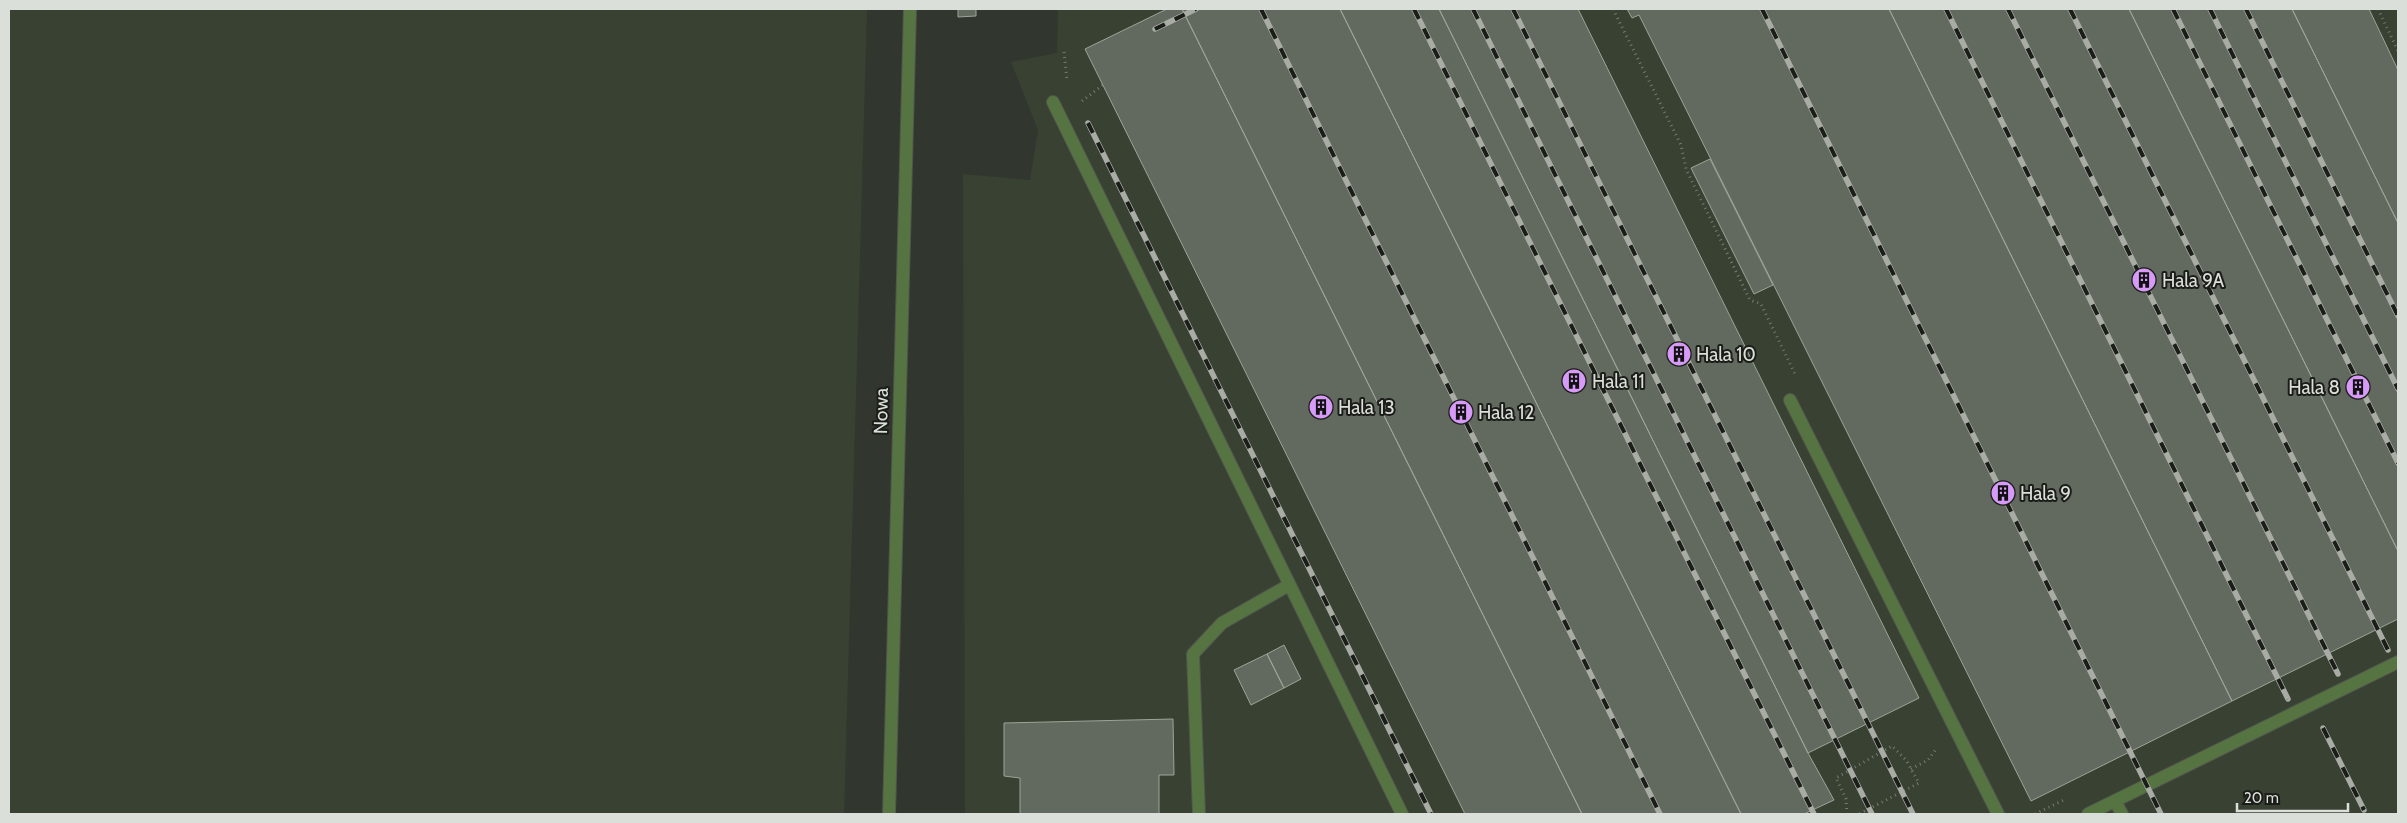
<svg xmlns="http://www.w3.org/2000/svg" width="2407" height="823" viewBox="0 0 2407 823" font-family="Cabin,sans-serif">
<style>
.built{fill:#384132}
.building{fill:#62695e;stroke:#9da499}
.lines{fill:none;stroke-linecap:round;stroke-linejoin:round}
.service-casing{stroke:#50554d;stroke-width:14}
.minor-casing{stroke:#50554d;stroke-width:14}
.path{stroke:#777c74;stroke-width:3;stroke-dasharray:1 4;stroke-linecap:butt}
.service{stroke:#567442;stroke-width:12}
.minor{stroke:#567442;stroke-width:12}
.rail-casing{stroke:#a8aca5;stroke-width:5.5}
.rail{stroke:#1b1d19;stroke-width:4;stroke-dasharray:11;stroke-linecap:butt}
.labels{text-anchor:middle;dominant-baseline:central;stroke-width:4;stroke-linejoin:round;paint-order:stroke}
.poi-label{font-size:19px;fill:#dbdfd9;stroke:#1b1d19;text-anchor:start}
.street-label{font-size:19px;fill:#dbdfd9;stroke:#1b1d19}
</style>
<rect width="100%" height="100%" fill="#31372e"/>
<path class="built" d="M 9,9 L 867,9 L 844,814 L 9,814 Z
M 1058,9 L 2398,9 L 2398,814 L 965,814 L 963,174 L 1030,180 L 1038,130 L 1011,62 L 1057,53 Z"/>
<path class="building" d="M 958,9 L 976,9 L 976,16 L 958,17 Z
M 1167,9 L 1182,9 L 1582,814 L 1465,814 L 1085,49 Z
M 1182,9 L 1340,9 L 1741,814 L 1582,814 Z
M 1340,9 L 1439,9 L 1808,753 L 1834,800 L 1804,814 L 1741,814 Z
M 1439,9 L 1578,9 L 1919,698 L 1808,753 Z
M 1627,9 L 1889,9 L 2232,701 L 2031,801 L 1639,15 L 1632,18 Z
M 1889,9 L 2129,9 L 2398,551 L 2398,619 L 2232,701 Z
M 2129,9 L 2292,9 L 2398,223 L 2398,551 Z
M 2292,9 L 2369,9 L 2398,70 L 2398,223 Z
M 1710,159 L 1773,285 L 1754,294 L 1691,168 Z
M 1284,645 L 1301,679 L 1284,688 L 1267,654 Z
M 1267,654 L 1284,688 L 1251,705 L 1234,670 Z
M 1173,719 L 1174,775 L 1159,775 L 1159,814 L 1020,814 L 1020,778 L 1004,776 L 1004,723 Z"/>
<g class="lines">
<defs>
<path id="service" d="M 1053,102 L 1402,814
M 1790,400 L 1998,814
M 2115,801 L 2122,814
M 1199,814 L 1193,654 L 1222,623 L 1289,585
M 2088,814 L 2398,662"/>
<path id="minor" d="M 889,814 L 910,9"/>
</defs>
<use href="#service" class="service-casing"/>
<use href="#minor" class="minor-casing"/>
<path class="path" d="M 1613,9 L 1681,145 L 1686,169 L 1750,300 L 1761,304 L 1796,376
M 2378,9 L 2398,51
M 1064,52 L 1067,80
M 1082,101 L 1103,85
M 1911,769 L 1928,760 L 1937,748
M 1847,814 L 1846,799 L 1836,778 L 1892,746 L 1906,760 L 1919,783 L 1859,814
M 2035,814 L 2066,799"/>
<use href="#service" class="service"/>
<use href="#minor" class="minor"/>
<defs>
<path id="rail" d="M 1261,9 L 1660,814
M 1414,9 L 1814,814
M 1473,9 L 1872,814
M 1513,9 L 1913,814
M 1762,9 L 2161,814
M 1946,9 L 2288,699
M 2008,9 L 2338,674
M 2070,9 L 2388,650
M 2173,9 L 2398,463
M 2210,9 L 2398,389
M 2246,9 L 2398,316
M 1155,29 L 1196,9
M 1088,123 L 1431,814
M 2323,728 L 2364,810"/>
</defs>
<use href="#rail" class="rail-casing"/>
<use href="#rail" class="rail"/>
</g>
<defs>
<symbol id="building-disc" viewBox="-11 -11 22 22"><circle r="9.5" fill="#d89af8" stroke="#1b1d19"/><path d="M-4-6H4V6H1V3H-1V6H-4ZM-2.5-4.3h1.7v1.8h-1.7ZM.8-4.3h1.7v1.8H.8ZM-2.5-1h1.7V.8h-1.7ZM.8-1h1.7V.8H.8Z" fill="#111"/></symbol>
</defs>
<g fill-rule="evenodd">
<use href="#building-disc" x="2130" y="266" width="28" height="28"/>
<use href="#building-disc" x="1665" y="340" width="28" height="28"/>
<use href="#building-disc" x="1560" y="367" width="28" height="28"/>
<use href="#building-disc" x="2344" y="373" width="28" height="28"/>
<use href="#building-disc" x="1307" y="393" width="28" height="28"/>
<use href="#building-disc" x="1447" y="398" width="28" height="28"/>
<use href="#building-disc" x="1989" y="479" width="28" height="28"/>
</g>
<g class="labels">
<g class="poi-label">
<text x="2162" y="280">Hala 9A</text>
<text x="1696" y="354">Hala 10</text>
<text x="1592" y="381">Hala 11</text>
<text x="2340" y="387" text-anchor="end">Hala 8</text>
<text x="1338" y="407">Hala 13</text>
<text x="1478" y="412">Hala 12</text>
<text x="2020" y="493">Hala 9</text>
</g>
<g class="street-label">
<text transform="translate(881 411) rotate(-89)">Nowa</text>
</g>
</g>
<rect width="2407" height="823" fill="none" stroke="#dbdfd9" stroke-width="20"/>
<path d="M2237 803v8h111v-8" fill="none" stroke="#dbdfd9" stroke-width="2.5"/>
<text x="2244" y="803" font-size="15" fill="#dbdfd9" stroke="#1b1d19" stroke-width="4" paint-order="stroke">20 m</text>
</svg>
